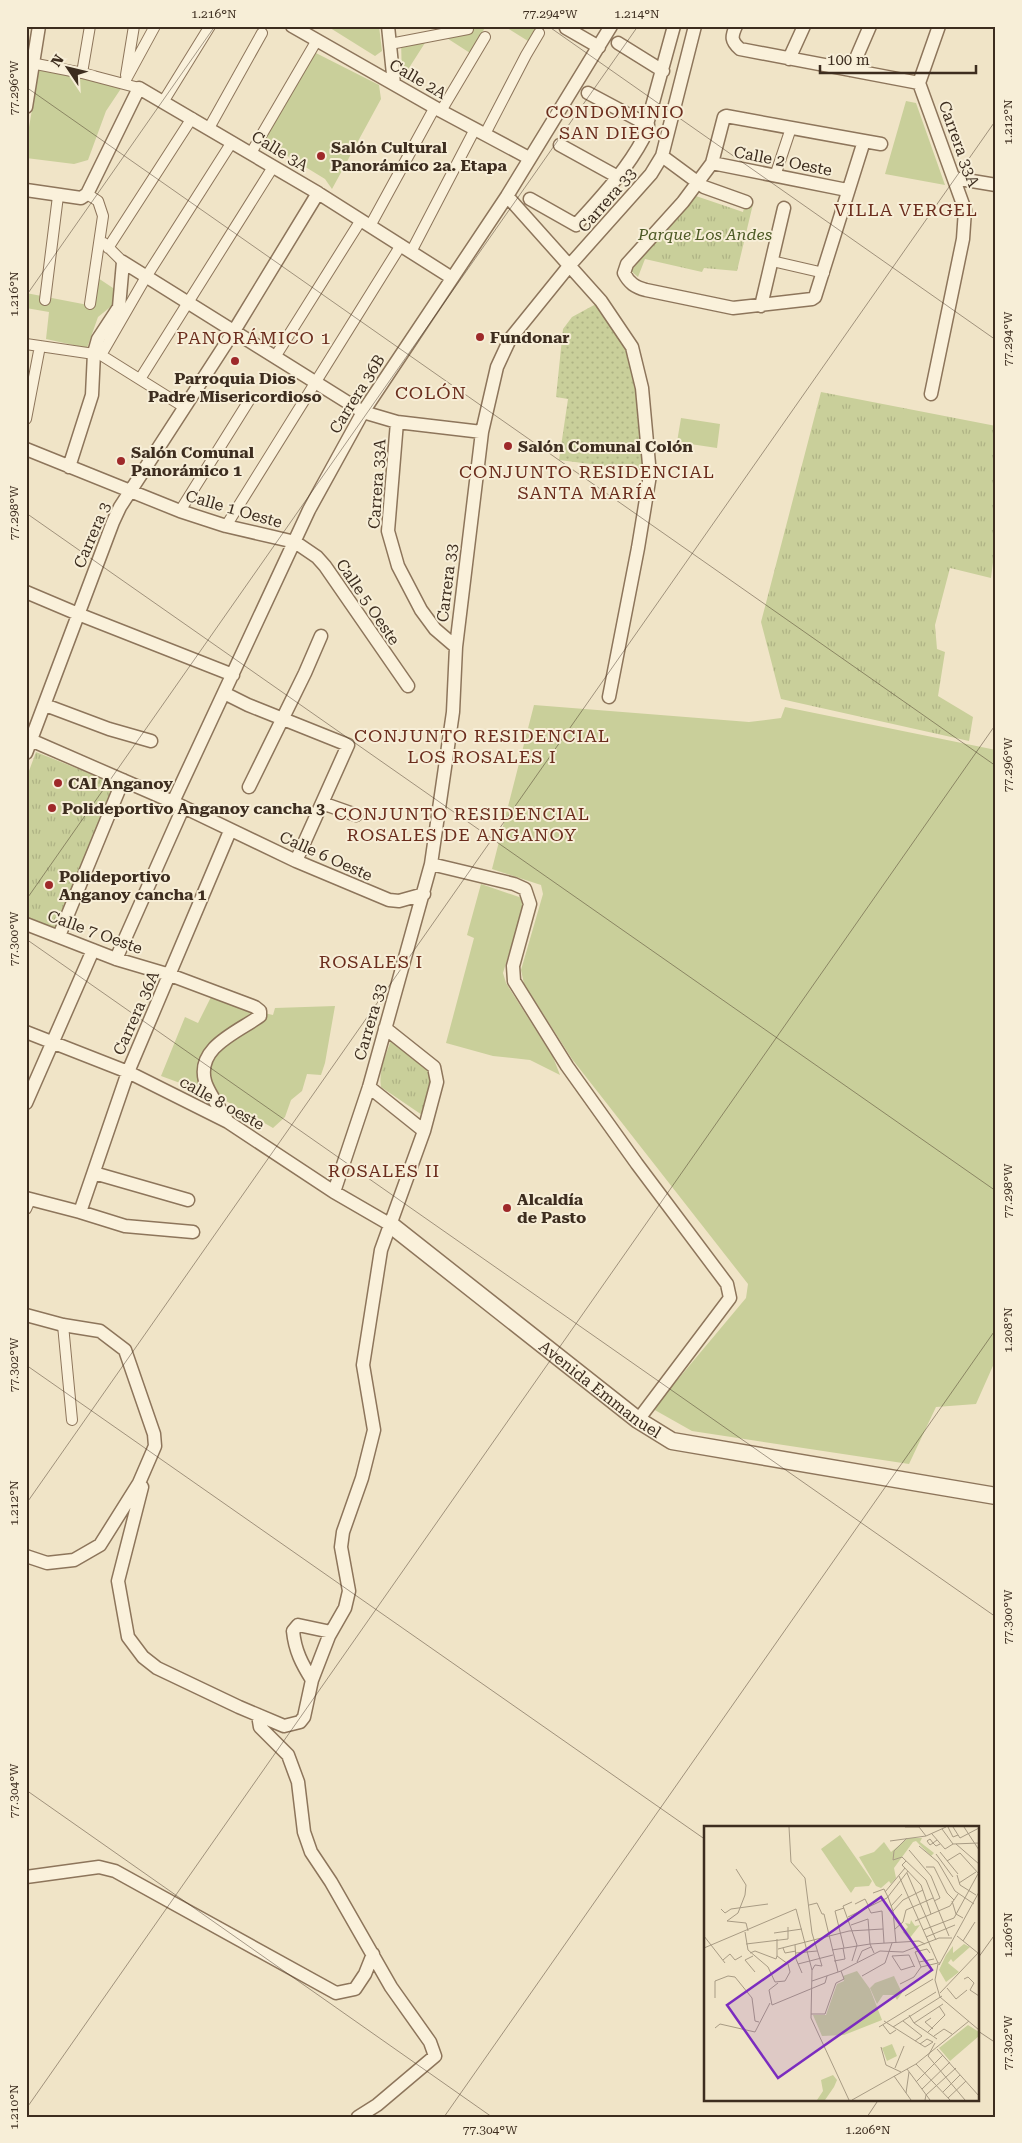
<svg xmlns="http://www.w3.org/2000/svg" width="1022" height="2143" viewBox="0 0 1022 2143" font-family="'Roboto Serif',serif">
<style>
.grass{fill:#c9cf9a}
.park{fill:url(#park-tufts)}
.garden{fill:url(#garden-dots)}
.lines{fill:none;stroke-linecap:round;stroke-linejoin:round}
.pedestrian-casing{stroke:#8d755b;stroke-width:12}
.minor-casing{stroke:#8d755b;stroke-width:15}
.tertiary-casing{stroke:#8d755b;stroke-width:19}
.pedestrian{stroke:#faf1db;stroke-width:10}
.minor{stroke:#faf1db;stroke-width:12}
.tertiary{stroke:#faf1db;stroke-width:16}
.ticks{fill:none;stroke:#3d2d1f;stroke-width:1;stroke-opacity:0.45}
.poi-dot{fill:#9e292a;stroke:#f7eed7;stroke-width:2}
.labels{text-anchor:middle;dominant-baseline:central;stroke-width:4;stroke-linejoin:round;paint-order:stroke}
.street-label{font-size:16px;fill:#3d2d1f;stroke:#f7eed7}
.poi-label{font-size:16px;font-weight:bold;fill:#3d2d1f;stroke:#f7eed7;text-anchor:start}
.park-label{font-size:16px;font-style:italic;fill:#4d5a25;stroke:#f7eed7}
.neighbourhood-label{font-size:18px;letter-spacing:1px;fill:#6b2d1d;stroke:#f7eed7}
.inset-road{fill:none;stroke:#a89b84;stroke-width:1}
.view{fill:#7b2cbf;fill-opacity:0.15;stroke:#7b2cbf;stroke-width:2.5}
.inset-edge{fill:none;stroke:#3d2d1f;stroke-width:2.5}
.neatline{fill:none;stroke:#3d2d1f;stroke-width:2}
.ticks-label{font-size:12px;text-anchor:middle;fill:#3d2d1f}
</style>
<defs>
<pattern id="park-tufts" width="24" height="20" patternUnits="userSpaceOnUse" patternTransform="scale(1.25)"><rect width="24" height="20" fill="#c9cf9a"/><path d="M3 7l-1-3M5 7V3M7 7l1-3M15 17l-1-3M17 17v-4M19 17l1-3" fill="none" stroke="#aeb284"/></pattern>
<pattern id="garden-dots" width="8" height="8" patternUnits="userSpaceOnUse" patternTransform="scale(1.25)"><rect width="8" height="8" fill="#c9cf9a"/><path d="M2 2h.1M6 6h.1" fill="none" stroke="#aeb284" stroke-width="1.8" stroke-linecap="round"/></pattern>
</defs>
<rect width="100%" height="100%" fill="#f0e4c7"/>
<path class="grass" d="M 327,26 L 379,26 L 382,51 L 375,56 Z
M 471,26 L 486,26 L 470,53 L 439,33 Z
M 504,26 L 537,26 L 528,41 Z
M 430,35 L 402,79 L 401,40 Z
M 312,51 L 379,85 L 381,99 L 332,189 L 325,179 L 268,144 L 265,135 Z
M 39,68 L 124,84 L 106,111 L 88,160 L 74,164 L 26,158 L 26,145 Z
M 906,101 L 916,103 L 945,185 L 885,174 Z
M 98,278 L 116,290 L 114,304 L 98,317 L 87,348 L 46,339 L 49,312 L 26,308 L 26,293 L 88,305 Z
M 681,418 L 720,424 L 717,448 L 677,442 Z
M 534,705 L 749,722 L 781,718 L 785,707 L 996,750 L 996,1359 L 976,1404 L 936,1407 L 909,1464 L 692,1431 L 653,1409 L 746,1298 L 748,1284 L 572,1059 L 524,984 L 521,970 L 543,894 L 541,885 L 492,869 Z
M 481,884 L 522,898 L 524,905 L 503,973 L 506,983 L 553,1057 L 560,1075 L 530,1060 L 493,1056 L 446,1043 L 474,938 L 467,935 Z
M 212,995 L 251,1010 L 273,1015 L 275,1008 L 335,1006 L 325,1063 L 321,1075 L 307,1074 L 302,1091 L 291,1100 L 285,1117 L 273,1128 L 221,1098 L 161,1076 L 185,1017 L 198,1023 Z"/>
<path class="park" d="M 693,195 L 743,212 L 745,203 L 753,204 L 737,271 L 704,268 L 702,272 L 645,259 L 638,277 L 631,271 Z
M 821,392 L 996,426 L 996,539 L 991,578 L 950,568 L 935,625 L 937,649 L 945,652 L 938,696 L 973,717 L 969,741 L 781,699 L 761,622 Z
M 36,752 L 106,780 L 116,791 L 57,929 L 26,918 L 26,779 Z
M 392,1037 L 434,1074 L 425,1117 L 381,1087 C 378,1071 387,1053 392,1037 Z"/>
<path class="garden" d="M 596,304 L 628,347 L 634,367 L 646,471 L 559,460 L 568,399 L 556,397 L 563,329 L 572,317 Z"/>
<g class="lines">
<defs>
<path id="pedestrian" d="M 390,44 L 468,29 L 468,26
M 26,62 L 82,73 L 139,88
M 82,73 L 90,26
M 126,75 L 134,26
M 124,83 L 155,26
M 163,102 L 210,26
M 441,111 L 485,37
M 209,128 L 262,33
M 485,134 L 526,55 L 539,33
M 251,153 L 317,40
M 775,176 L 791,128
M 87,194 L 98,201 L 103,216 L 90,304
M 370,226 L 435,107
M 104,243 L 123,262
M 108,248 L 192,118
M 411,252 L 475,129
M 772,261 L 824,273
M 45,300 L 58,196
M 26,344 L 101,355 L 184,407
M 101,355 L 146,277 L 232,142
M 275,357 L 361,220
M 140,379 L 273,167
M 26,419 L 40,346
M 180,511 L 250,399
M 226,526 L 401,245
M 26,1209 L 30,1200
M 63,1325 L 72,1420"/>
<path id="minor" d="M 292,26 L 441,111 L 529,158
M 388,26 L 394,84
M 736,26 C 731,37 731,41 740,49 L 919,83
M 566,28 L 599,47
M 618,43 L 663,71
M 789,59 L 804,26
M 851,70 L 870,26
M 588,93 L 648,125
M 26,107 L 39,26
M 864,141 L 815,297 L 812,299 L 733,308 L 646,290 C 635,287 629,283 624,273 L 627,264 L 683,202 L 712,163 L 724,117 L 726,116 L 864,141 L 881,144
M 560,145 L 618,177
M 662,156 L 704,187 L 746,202
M 712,163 L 847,190
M 954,178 L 996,185
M 26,190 L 81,198 L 87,194 L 139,88 L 318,193 L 452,278
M 507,196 L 601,301 L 632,347 L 642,388 L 650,475 L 638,548 L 609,697
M 530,199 L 576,225 C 600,198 626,171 643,139 L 674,26
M 761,306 L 784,208
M 931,394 L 963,239 L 965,210 L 919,83 L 939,26
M 397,422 L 388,531 L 398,566 L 421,610 L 435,629 L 456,647
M 26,449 L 180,511 L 226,526 L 295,542 L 317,557 L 325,566 L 408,686
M 69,467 L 92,395 L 94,353 L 98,339 L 119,307 L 123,262 L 363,412 L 397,422 L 482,432
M 26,592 L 78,614 L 233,675
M 224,693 L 248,705 L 348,745 L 296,861
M 45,705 L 109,729 L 151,741
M 26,738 L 173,802 L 296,861 L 389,900 L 399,901 L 424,894
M 26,753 L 113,522 L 120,507 L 234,331 L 318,193
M 249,787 L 305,673 L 321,636
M 173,802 L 309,510 L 363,412 L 507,196 L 611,26
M 322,803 L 356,815
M 431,864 L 514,884 L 525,889 L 530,904 L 513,966 L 514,981 L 567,1066 L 637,1164 L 727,1284 L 730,1298 L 638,1420
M 26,924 L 116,959 L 170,975 L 255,1007 L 260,1011 L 260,1016 C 238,1032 196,1047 205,1081 C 208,1093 222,1111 228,1122
M 59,936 L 123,780
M 116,959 L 183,808
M 26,1032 L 128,1072 L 228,1122 L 334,1192 L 391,1225
M 369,1087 L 424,1131
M 26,1103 L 93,950
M 94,1173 L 188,1200
M 334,1192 L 369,1087 L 431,864 L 453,712 L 456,647 L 482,432 L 497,367 L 510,339 L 569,266 L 651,174 L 662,156 L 695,26
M 26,1198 L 80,1212 L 125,1226 L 193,1232
M 80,1212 L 128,1072 L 230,831
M 26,1315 L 63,1325 L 100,1331 L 125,1350 L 154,1434 L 155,1446 L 139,1483 L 100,1545 L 74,1560 L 47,1563 L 26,1556
M 139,1483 L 142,1487 L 118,1581 L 128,1637 L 143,1657 L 157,1668 L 239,1707 L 284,1726 L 300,1722 L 304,1717 L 312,1680 L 329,1636 L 345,1608 L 349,1591 L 341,1547 L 343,1532 L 362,1478 L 374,1430 L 363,1365 L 381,1250 L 424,1131 L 437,1082 L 434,1067 L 385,1028
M 312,1680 C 302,1664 295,1651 293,1631 L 298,1625 L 331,1632
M 258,1715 L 260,1727 L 288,1755 L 298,1782 L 304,1832 L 311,1852 L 331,1882 L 391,1987 L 430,2042 L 435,2056 L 377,2105 L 358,2117
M 26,1877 L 99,1867 L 115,1871 L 336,1993 L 355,1989 L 365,1974 L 373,1954"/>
<g id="tertiary">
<path id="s1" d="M 391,1225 L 638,1420 L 672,1441 L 996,1496"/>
</g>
</defs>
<use href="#pedestrian" class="pedestrian-casing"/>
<use href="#minor" class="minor-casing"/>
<use href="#tertiary" class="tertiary-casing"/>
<use href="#pedestrian" class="pedestrian"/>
<use href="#minor" class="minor"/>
<use href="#tertiary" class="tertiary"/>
</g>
<path class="ticks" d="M 548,26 L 996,340M 26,87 L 996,766M 26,296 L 215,26M 26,513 L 996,1191M 26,900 L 638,26M 26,939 L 996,1617M 26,1365 L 706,1840M 26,1504 L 996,120M 26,1790 L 492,2117M 978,1958 L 996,1933M 978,2031 L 996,2043M 26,2109 L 996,724M 444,2117 L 996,1329M 867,2117 L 879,2099"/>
<g class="poi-dot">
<circle cx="321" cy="156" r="5"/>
<circle cx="480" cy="337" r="5"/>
<circle cx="235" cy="361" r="5"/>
<circle cx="508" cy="446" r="5"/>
<circle cx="121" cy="461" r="5"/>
<circle cx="58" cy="783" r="5"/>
<circle cx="52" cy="808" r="5"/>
<circle cx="49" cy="885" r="5"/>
<circle cx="507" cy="1208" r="5"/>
</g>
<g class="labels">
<g class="street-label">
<text transform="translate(418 79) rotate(30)">Calle 2A</text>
<text transform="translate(959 144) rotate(70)">Carrera 33A</text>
<text transform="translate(280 151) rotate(31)">Calle 3A</text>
<text transform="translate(783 161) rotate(11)">Calle 2 Oeste</text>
<text transform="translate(607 200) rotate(-49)">Carrera 33</text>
<text transform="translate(357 394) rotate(-58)">Carrera 36B</text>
<text transform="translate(377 484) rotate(-86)">Carrera 33A</text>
<text transform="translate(234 509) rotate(16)">Calle 1 Oeste</text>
<text transform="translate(92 535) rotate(-67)">Carrera 3</text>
<text transform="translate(447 583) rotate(-83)">Carrera 33</text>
<text transform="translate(368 602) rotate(56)">Calle 5 Oeste</text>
<text transform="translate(326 856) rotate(24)">Calle 6 Oeste</text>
<text transform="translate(95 932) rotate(20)">Calle 7 Oeste</text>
<text transform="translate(136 1013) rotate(-66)">Carrera 36A</text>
<text transform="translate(370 1022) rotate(-74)">Carrera 33</text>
<text transform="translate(222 1103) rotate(29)">calle 8 oeste</text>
<text stroke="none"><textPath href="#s1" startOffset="266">Avenida Emmanuel</textPath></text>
</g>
<g class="poi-label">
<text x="331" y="147">Salón Cultural<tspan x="331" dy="18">Panorámico 2a. Etapa</tspan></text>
<text x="490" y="337">Fundonar</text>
<text x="235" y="378" text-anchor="middle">Parroquia Dios<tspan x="235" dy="18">Padre Misericordioso</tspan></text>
<text x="518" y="446">Salón Comunal Colón</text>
<text x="131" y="452">Salón Comunal<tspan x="131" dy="18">Panorámico 1</tspan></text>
<text x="68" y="783">CAI Anganoy</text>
<text x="62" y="808">Polideportivo Anganoy cancha 3</text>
<text x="59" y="876">Polideportivo<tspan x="59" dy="18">Anganoy cancha 1</tspan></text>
<text x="517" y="1199">Alcaldía<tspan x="517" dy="18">de Pasto</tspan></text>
</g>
<g class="park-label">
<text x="705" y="234">Parque Los Andes</text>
</g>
<g class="neighbourhood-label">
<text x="615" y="111">CONDOMINIO<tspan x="615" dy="21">SAN DIEGO</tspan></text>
<text x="906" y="209">VILLA VERGEL</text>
<text x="254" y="337">PANORÁMICO 1</text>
<text x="431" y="392">COLÓN</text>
<text x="587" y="471">CONJUNTO RESIDENCIAL<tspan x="587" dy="21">SANTA MARÍA</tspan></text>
<text x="482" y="735">CONJUNTO RESIDENCIAL<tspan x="482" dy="21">LOS ROSALES I</tspan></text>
<text x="462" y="813">CONJUNTO RESIDENCIAL<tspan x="462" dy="21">ROSALES DE ANGANOY</tspan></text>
<text x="371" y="961">ROSALES I</text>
<text x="384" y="1170">ROSALES II</text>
</g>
</g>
<g transform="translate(704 1826)">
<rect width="275" height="275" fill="#f0e4c7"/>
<path d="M 136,9 L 168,55 L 165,60 L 151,61 L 147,67 L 117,23 ZM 204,12 L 218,12 L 216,16 L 230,27 L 227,30 L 212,15 L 209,16 L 190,42 L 192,52 L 187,58 L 185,55 L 177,62 L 172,60 L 155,31 L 170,26 L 180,16 L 187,26 ZM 207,94 L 211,100 L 216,99 L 205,113 L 197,104 L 199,106 L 204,101 L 201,97 L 206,98 ZM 260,118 L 266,121 L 249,136 L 247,133 L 244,137 L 255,146 L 242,156 L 235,144 L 242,129 L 249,120 L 249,127 ZM 153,145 L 166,163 L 178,194 L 140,209 L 118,210 L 109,189 L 122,189 L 133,158 L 140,155 L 139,150 ZM 264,199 L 275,206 L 275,210 L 246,235 L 235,222 ZM 188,218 L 193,230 L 183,235 L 178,222 Z" fill="#c9cf9a"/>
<path d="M 129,249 L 133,254 L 130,261 L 121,274 L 113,274 L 119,265 L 117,254 Z" fill="#c9cf9a"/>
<path d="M 190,150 L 198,167 L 193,174 L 190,169 L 179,169 L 173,178 L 166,162 L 171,157 Z" fill="#c9cf9a"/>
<path class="inset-road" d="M 85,1 L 87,36 L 101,52 L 108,107 L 118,140 L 111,139 L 108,144M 201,1 L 215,1 L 222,10 L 242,1M 244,1 L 249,11 L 254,9M 249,1 L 256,12 L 275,2M 260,1 L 275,24M 238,3 L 249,18 L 275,17M 228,8 L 241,23 L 249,18M 203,12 L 190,25 L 189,34 L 198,31 L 222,54 L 245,110M 233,14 L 229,17 L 226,19 L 223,15 L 226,13 L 229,17 L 232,20 L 236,18M 186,15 L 222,10M 252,18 L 275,38M 215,20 L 234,36 L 251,65 L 270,78M 205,24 L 227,50 L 236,72 L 230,75M 236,26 L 254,48M 256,27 L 275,48M 232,28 L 249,51M 202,35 L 198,39 L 217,59 L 227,88M 243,35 L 256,27M 222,41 L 230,41 L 243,67 L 250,74M 32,43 L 42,59 L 41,69 L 34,87 L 23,95 L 42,97 L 44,105M 203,47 L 232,114M 253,49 L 256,59 L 272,69M 195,50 L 234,137M 255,57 L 272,46M 181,66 L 201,42M 169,67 L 180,63 L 184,71 L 189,85 L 192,117M 248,75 L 252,88 L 259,92M 148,76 L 139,80 L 153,119M 151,78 L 161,73 L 165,81M 105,79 L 113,77 L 118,88 L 120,88 L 134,146M 187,80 L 198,68M 164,81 L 167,87 L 178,85 L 180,117M 17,83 L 21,87 L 27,83 L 64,78M 189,85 L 199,74 L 219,64M 144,91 L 183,72 L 204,45M 211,95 L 246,80 L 254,68M 147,99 L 164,93 L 166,118 L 170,127M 191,103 L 199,96 L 202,84 L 229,72M 219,104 L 250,92 L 275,46M 41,106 L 44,124 L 64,141 L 71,156 L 81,155 L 86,146 L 84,138 L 73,130 L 73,113M 70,107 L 98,103M 0,110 L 21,137M 253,110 L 274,127M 222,111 L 251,99M 259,115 L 271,96M 42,118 L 84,113 L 84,101M 91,119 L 92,133 L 98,147M 0,122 L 92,83 L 108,144 L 107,192 L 145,274M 79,122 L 81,127 L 92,125M 140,122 L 131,85 L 140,82M 74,123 L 145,105 L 179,103M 128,124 L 166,118 L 215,115 L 221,118M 46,127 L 51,125 L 72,133 L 73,130M 92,127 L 113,125M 49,130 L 41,134 L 51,146M 19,134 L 26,128 L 31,134 L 38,130M 130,135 L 141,133 L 139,122M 148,135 L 153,119M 153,136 L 158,125 L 167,121M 215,136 L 230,133M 235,136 L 235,139 L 275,66M 94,138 L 129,129M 234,138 L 231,154 L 236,171 L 275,204M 210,140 L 197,144 L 188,130 L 205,129 L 210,140 L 211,141M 217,141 L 211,126 L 223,123 L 226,127M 158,150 L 181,137 L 188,117M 260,153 L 264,151 L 270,157 L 266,164 L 275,170M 108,155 L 137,145 L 176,125 L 199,126 L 235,112 L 248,112M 74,157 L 65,164 L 68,179 L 121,157 L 123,150M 196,158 L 210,151 L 217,141 L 234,137M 243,162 L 252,173 L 263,164M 236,167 L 275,126M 201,170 L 229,153M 11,172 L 11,155 L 24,150 L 31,151 L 48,172 L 51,195 L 55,196M 107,188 L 121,188 L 132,157 L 140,153 L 137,145M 205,189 L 210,197 L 233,213M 227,192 L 221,196 L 229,203M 180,195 L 221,221 L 229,216M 199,195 L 218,210 L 211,215M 210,197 L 239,178M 179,199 L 186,208 L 192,204M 175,201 L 232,166M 189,201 L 238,170M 11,202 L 16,198 L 51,206 L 66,177M 224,206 L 241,189 L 235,180M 230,210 L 240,203 L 248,208M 231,217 L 224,230 L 261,274M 216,218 L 223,213 L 229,216M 177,221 L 182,239 L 197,246M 233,223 L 275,270M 212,238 L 246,274M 191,242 L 200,220M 203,243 L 226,274M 190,250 L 207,274M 212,256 L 239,229M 218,263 L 246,236M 239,266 L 256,249M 202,267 L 205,246M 244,272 L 262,255M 148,274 L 212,238 L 265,195M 221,274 L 222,269 L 252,242"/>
<path class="view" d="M 177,71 L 228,144 L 74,252 L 23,179 Z"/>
<rect width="275" height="275" class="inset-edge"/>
</g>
<rect width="1022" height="2143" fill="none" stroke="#f7eed7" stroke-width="55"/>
<g transform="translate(68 68) rotate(305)" stroke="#f7eed7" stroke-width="4" paint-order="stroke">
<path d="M0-4L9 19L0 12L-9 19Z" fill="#3d2d1f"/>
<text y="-8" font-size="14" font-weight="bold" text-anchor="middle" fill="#3d2d1f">N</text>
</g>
<path d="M820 65v8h156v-8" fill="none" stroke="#3d2d1f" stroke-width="2.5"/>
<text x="827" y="65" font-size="15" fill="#3d2d1f" stroke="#f7eed7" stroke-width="4" paint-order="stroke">100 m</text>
<rect x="28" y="28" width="966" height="2088" class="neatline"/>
<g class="ticks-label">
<text x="214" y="18">1.216°N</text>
<text x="550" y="18">77.294°W</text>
<text x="637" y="18">1.214°N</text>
<text transform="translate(14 88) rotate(-90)" y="4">77.296°W</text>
<text transform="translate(1008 122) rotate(-90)" y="4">1.212°N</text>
<text transform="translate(14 294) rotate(-90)" y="4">1.216°N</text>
<text transform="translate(1008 339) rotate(-90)" y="4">77.294°W</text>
<text transform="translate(14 513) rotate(-90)" y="4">77.298°W</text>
<text transform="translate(1008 765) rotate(-90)" y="4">77.296°W</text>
<text transform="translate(14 939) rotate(-90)" y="4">77.300°W</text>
<text transform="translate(1008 1191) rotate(-90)" y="4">77.298°W</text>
<text transform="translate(1008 1330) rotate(-90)" y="4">1.208°N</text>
<text transform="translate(14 1365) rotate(-90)" y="4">77.302°W</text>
<text transform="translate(14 1503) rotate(-90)" y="4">1.212°N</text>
<text transform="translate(1008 1617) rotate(-90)" y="4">77.300°W</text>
<text transform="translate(14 1791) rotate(-90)" y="4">77.304°W</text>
<text transform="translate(1008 1935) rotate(-90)" y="4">1.206°N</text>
<text transform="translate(1008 2043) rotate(-90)" y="4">77.302°W</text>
<text transform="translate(14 2107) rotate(-90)" y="4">1.210°N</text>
<text x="490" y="2134">77.304°W</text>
<text x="868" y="2134">1.206°N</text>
</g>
</svg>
